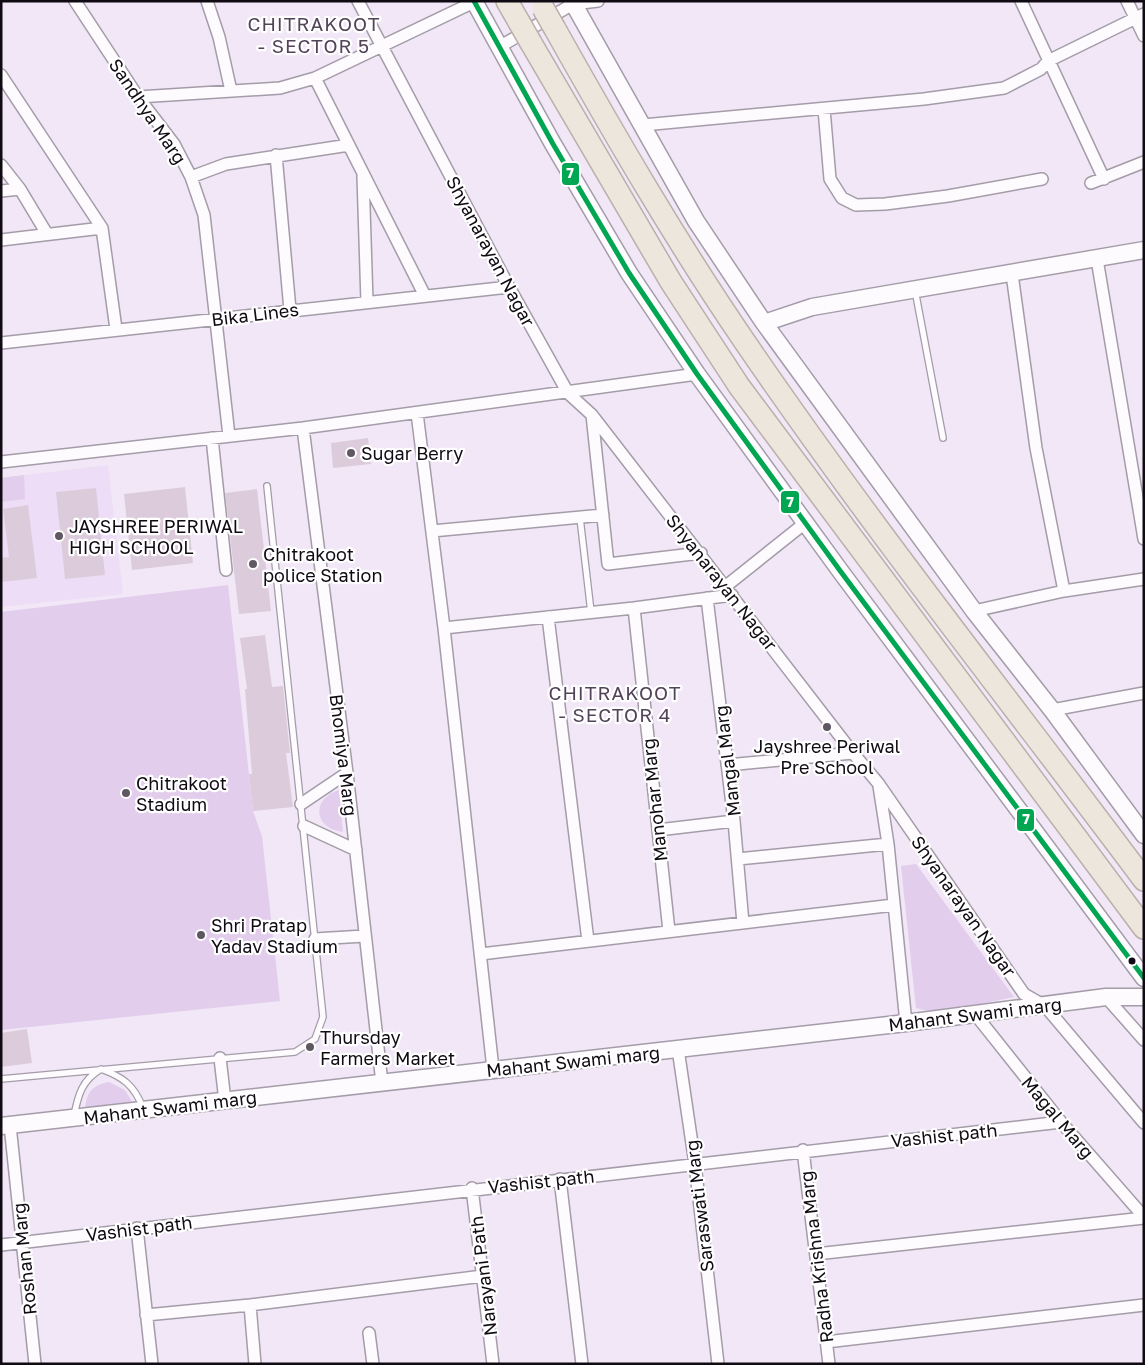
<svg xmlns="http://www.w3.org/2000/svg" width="1145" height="1365" viewBox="0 0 1145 1365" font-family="'Golos Text',sans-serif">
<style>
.built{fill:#eeddf6}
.green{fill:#e2cdec}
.building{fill:#dcccdb}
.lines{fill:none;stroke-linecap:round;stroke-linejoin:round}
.lane-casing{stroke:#a49ca8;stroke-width:8}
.street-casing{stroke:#a49ca8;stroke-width:14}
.secondary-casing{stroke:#a49ca8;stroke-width:19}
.highway-casing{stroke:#baafaa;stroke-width:24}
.lane{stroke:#fdfbfe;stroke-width:5.5}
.street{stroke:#fdfbfe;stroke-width:11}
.secondary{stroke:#fdfbfe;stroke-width:16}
.highway{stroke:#ede6dc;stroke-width:21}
.highway-bridge-casing{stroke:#baafaa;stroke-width:24;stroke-linecap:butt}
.highway-bridge{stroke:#ede6dc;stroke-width:21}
.bus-1-casing{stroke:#fff;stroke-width:9}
.bus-1{stroke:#00a651;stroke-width:5}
.poi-dot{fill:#5f5762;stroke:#fff;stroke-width:2}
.bus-dot{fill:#100a13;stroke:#fff;stroke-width:2}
.labels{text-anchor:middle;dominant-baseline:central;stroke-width:4.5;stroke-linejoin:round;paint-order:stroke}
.street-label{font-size:18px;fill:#100a13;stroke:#fff}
.poi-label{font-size:18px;fill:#100a13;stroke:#fff;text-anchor:start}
.neighbourhood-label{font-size:19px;letter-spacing:1px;fill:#524359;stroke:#fff}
.line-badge{stroke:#fff;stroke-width:2}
.badge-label{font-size:14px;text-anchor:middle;font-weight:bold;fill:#fff}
</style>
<rect width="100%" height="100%" fill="#f1e7f6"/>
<path class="built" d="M 108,465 L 123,594 L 1,607 L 1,478 Z"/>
<path class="green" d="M 24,475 L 25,499 L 1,502 L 1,478 Z
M 228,585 L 253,811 L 262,836 L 280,1001 L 1,1030 L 1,612 Z
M 339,790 L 343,832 C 312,828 312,798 339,790 Z
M 916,864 L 1014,997 L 936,1013 L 916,1008 L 901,866 Z
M 109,1082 L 125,1090 L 132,1102 L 85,1110 C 86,1093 92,1085 109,1082 Z"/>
<path class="building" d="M 368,438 L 371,464 L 333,468 L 331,443 Z
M 185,487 L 193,563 L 132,570 L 124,494 Z
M 96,488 L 105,575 L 65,579 L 56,492 Z
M 257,489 L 271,611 L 239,614 L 225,493 Z
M 28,505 L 37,578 L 1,582 L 1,558 L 9,557 L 3,509 Z
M 265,635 L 272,687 L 283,686 L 290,753 L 286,753 L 293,807 L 253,811 L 249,774 L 252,774 L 245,689 L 247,689 L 240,638 Z
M 27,1029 L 32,1063 L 1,1067 L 1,1033 Z"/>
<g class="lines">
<defs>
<path id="lane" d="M 915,290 L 943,438
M 580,518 L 591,612
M 1,1079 L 295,1052 L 315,1039 L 323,1017 L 267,486
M 74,1116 C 78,1095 82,1080 101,1069 C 123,1077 134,1085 143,1108"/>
<path id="street" d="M 75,1 L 138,97 L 174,144 L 191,177 L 204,215 L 229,436
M 207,1 L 219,37 L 231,91
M 358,1 L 509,287 L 568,393 L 592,415 L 853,753 L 878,783 L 1024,994 L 1045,1006 L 1144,1123
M 1021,1 L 1104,179
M 1127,1 L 1144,36
M 499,47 L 573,4 L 598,1
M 1,75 L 102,228 L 116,329
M 315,78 L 425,296
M 138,97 L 280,88 L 315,78 L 474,2
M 824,109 L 830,179 L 842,198 L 856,205 L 885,204 L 948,196 L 1042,179
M 643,125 L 924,99 L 1004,88 L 1041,69 L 1048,61 L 1144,14
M 276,155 L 290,310
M 1,165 L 20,189 L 47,234
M 363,176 L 367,302
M 191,177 L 226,164 L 349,145
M 1091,183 L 1144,162
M 1,191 L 20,189
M 1,240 L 102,228
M 1097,259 L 1144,539
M 1012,274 L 1036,448 L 1064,591
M 1,343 L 509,287
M 417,413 L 444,628 L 493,1069
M 592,415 L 608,564 L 701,553
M 303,428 L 347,773 L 382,1083
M 212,438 L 226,570
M 1,462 L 303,428 L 697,374
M 432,531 L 603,515
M 726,586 L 805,523
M 707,598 L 734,821 L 743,923
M 634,608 L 669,931
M 974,611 L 1064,591 L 1144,579
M 548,617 L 588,941
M 444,628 L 634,608 L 732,595
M 1052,710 L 1144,693
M 727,765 L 853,753
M 879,786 L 888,844 L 906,1023
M 301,804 L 347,773
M 304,826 L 356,850
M 658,830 L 734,821
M 738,859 L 888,844
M 315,939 L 364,936
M 481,954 L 894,905
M 1106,997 L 1144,1040
M 975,1014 L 1061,1122 L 1144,1217
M 678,1049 L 695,1164 L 718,1364
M 220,1058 L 225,1101
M 10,1125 L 35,1364
M 803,1150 L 829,1364
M 560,1179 L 582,1364
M 472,1188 L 493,1364
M 137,1228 L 152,1364
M 1,1245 C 354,1203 707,1160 1061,1122
M 816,1254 L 1144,1218
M 250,1305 L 255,1364
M 146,1315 L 250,1305 L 483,1276
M 369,1333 L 373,1364
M 826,1342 L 1144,1305"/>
<path id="secondary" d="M 474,1 L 553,144 L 629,273 L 697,374 L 841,572 L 1144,978
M 572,1 L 696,221 L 764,323 L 974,611 L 1052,710 L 1144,835
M 764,323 L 812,307 L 1144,250
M 1,1126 L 906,1023 L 1106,997 L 1144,997"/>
<path id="highway" d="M 507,1 L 519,22
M 555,29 C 615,136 677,243 747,345 C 872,528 1011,702 1144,880
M 531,43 L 671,282 L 739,386 L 1144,928"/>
</defs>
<use href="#lane" class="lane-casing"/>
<use href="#street" class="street-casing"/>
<use href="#secondary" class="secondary-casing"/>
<use href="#highway" class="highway-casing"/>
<use href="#lane" class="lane"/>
<use href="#street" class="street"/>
<use href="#secondary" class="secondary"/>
<use href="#highway" class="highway"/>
<defs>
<path id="highway-bridge" d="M 543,8 L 555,29
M 519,22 L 531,43"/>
</defs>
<use href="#highway-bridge" class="highway-bridge-casing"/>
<use href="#highway-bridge" class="highway-bridge"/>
<defs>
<path id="bus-1" d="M 474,1 L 553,144 L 629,273 L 697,374 L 841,572 L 1144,978"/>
</defs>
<use href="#bus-1" class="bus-1-casing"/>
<use href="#bus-1" class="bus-1"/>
</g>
<g class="poi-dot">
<circle cx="351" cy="453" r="5"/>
<circle cx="59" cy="536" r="5"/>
<circle cx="253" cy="564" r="5"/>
<circle cx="827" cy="727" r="5"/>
<circle cx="126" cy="793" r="5"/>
<circle cx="201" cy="935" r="5"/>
<circle cx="310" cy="1047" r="5"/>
</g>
<circle class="bus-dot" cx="1132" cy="961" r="4.5"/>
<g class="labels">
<g class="street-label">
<text transform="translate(148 111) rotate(56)">Sandhya Marg</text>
<text transform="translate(491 251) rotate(62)">Shyanarayan Nagar</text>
<text transform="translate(255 314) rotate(-7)">Bika Lines</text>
<text transform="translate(722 582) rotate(52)">Shyanarayan Nagar</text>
<text transform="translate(344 755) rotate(83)">Bhomiya Marg</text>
<text transform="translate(727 761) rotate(-97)">Mangal Marg</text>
<text transform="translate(654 800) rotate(-96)">Manohar Marg</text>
<text transform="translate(964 906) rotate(55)">Shyanarayan Nagar</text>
<text transform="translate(975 1014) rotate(-7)">Mahant Swami marg</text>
<text transform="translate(573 1061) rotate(-6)">Mahant Swami marg</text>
<text transform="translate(170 1107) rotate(-7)">Mahant Swami marg</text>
<text transform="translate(1058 1117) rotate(50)">Magal Marg</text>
<text transform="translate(944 1135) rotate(-6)">Vashist path</text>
<text transform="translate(541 1181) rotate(-6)">Vashist path</text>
<text transform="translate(699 1206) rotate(-97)">Saraswati Marg</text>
<text transform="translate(139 1228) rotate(-7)">Vashist path</text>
<text transform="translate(816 1257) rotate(-97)">Radha Krishna Marg</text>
<text transform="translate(24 1259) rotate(-96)">Roshan Marg</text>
<text transform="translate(483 1276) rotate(-97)">Narayani Path</text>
</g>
<g class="poi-label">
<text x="361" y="453">Sugar Berry</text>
<text x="69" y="526">JAYSHREE PERIWAL<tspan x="69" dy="21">HIGH SCHOOL</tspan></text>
<text x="263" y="554">Chitrakoot<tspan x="263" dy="21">police Station</tspan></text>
<text x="827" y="746" text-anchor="middle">Jayshree Periwal<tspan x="827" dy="21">Pre School</tspan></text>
<text x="136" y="783">Chitrakoot<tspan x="136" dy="21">Stadium</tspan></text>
<text x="211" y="925">Shri Pratap<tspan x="211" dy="21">Yadav Stadium</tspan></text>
<text x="320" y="1037">Thursday<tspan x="320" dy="21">Farmers Market</tspan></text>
</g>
<g class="neighbourhood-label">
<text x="314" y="23">CHITRAKOOT<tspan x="314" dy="22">- SECTOR 5</tspan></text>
<text x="615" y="692">CHITRAKOOT<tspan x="615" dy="22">- SECTOR 4</tspan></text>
</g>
</g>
<g class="line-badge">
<rect x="561" y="162" width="19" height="24" rx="5" fill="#00a651"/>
<rect x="780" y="490" width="20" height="24" rx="5" fill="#00a651"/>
<rect x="1016" y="808" width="19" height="24" rx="5" fill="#00a651"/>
</g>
<g class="badge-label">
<text x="570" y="178">7</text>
<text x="790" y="507">7</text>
<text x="1026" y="824">7</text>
</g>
<rect width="1145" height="1365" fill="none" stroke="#100a13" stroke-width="5"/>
</svg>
